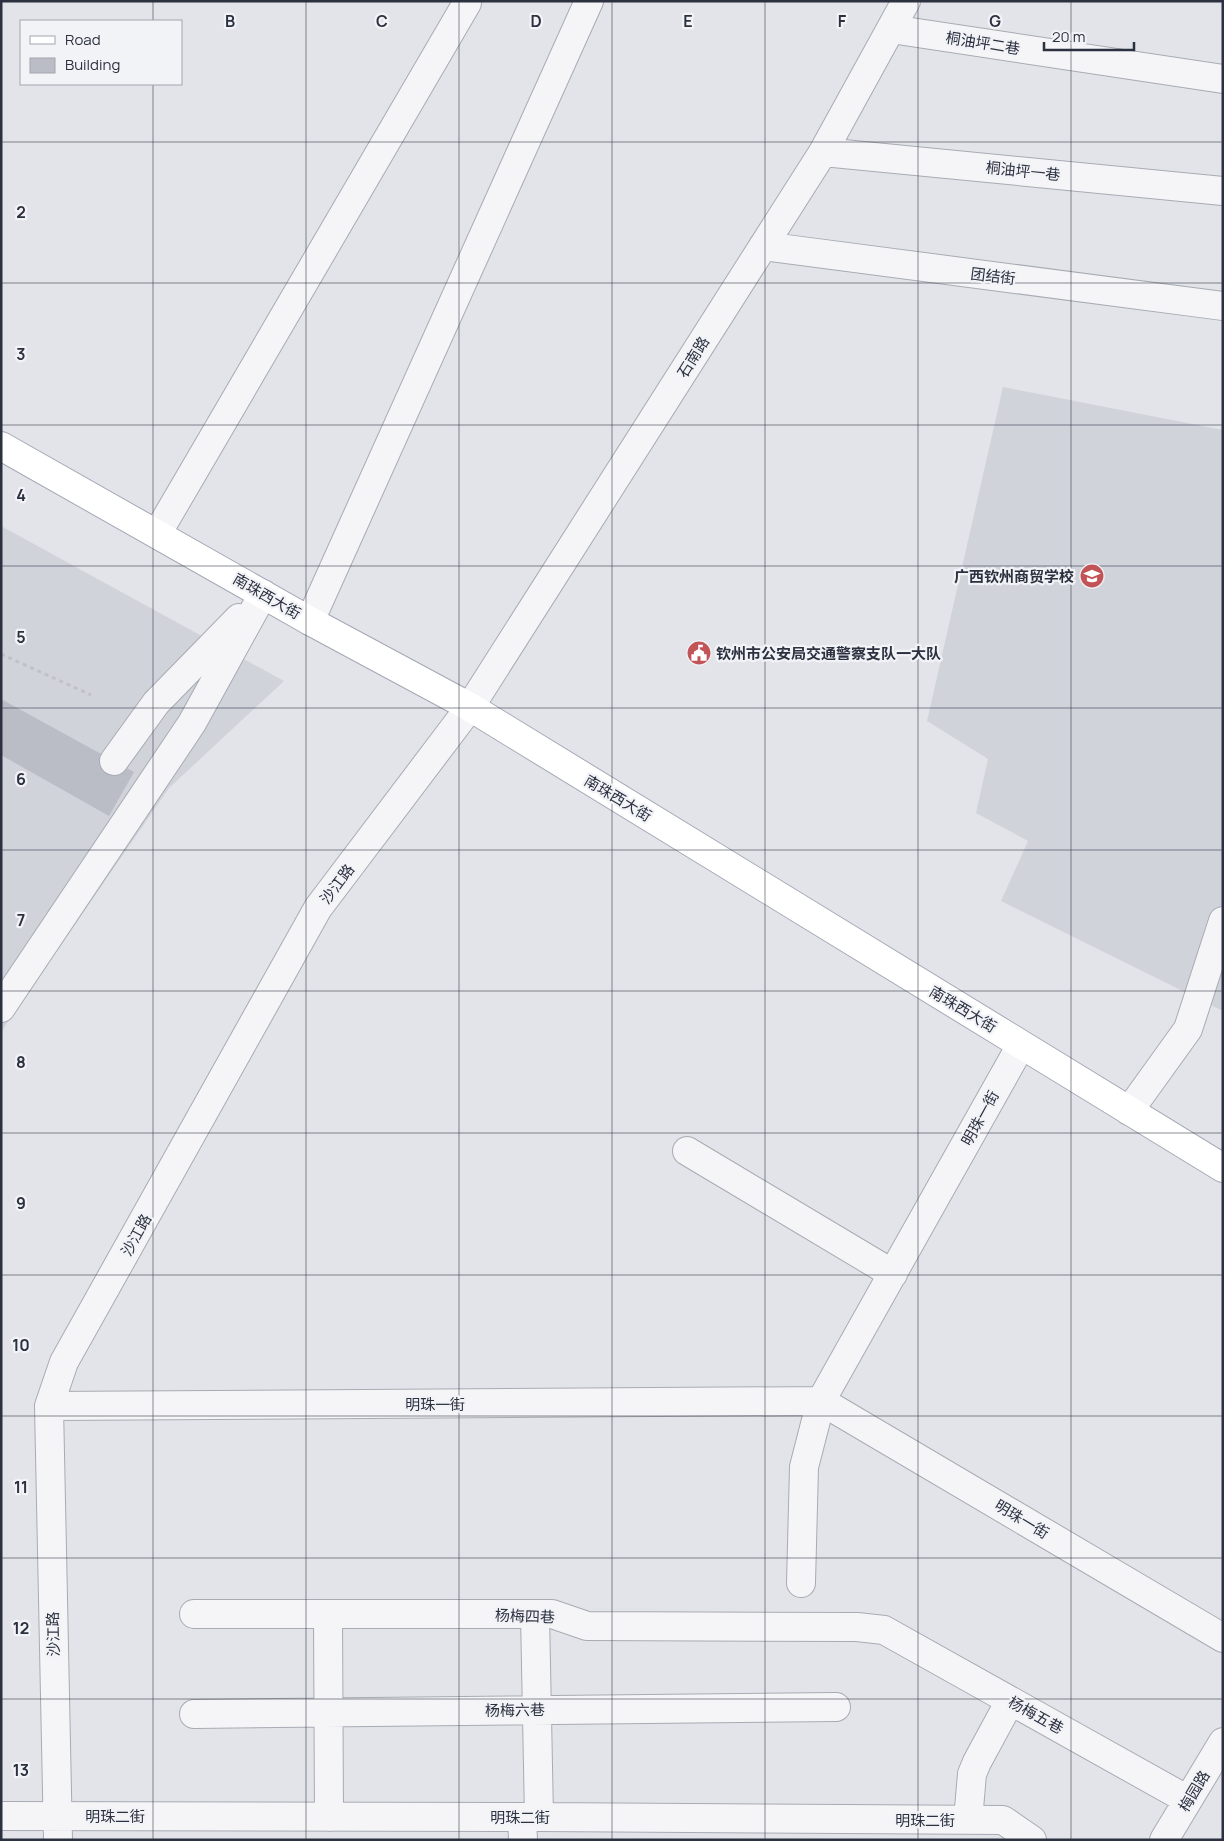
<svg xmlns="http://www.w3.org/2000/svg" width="1224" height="1841" viewBox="0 0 1224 1841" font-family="Manrope,'Noto Sans SC',sans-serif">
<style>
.built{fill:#d1d3db}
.building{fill:#babdc6}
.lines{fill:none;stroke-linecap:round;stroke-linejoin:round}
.minor-casing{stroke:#a8abb3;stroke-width:30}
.major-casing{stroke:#a3a8b4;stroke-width:30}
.path{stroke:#c1c2c8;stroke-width:3;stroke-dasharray:4 4;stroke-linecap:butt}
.minor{stroke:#f5f5f8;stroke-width:28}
.major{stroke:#fff;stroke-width:28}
.grid{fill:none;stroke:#2c3140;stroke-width:1;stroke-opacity:0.55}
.labels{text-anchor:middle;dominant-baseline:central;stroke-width:4.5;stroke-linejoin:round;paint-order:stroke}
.street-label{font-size:15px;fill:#2c3140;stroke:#f2f3f7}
.poi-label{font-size:15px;font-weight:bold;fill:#2c3140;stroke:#f2f3f7;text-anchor:end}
.grid-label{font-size:16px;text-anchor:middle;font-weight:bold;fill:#2c3140;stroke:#f2f3f7;stroke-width:4.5;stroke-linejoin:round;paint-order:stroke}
</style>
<rect width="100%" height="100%" fill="#e2e4e9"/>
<path class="built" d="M 1003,387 L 1223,430 L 1223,1011 L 1001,901 L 1028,841 L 976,813 L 988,759 L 927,721 Z
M 1,526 L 284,681 L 169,788 L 1,1032 Z"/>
<path class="building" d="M 1,699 L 134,772 L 109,816 L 1,755 Z"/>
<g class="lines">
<defs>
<path id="minor" d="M 891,29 L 1223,79
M 823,152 L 1223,191
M 763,246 L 1223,306
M 157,534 L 467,3 L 465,1
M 310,621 L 589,1
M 114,761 L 156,703 L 239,618
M 1,1008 L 192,723 L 263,594
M 1129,1111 L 1188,1029 L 1223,921
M 687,1151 L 893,1274
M 49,1406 L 821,1401 L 1223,1638
M 801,1583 L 804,1467 L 821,1401 L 1021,1045
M 194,1614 L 552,1614 L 587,1626 L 857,1627 L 884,1630 L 1188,1800
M 535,1614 L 539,1817
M 328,1615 L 329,1817
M 194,1714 L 836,1707
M 1,1816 L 539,1817 L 1003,1820 L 1032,1840
M 522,1817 L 523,1840
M 968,1820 L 972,1774 L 977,1762 L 1010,1701
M 58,1840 L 49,1406 L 64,1362 L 318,908 L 470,707 L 823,152 L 906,1
M 1164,1840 L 1223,1742"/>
<path id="major" d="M 1,446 L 310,621 L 470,707 L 1223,1168"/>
</defs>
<use href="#minor" class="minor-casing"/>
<use href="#major" class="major-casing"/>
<path class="path" d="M 1,654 L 91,695"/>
<use href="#minor" class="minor"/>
<use href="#major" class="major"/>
</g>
<path class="grid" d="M 153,1 L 153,21M 306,1 L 306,1840M 459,1 L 459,1840M 612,1 L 612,1840M 765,1 L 765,1840M 918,1 L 918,1840M 1071,1 L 1071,1840M 153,84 L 153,1840M 1,142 L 1223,142M 1,283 L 1223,283M 1,425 L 1223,425M 1,566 L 1223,566M 1,708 L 1223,708M 1,850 L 1223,850M 1,991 L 1223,991M 1,1133 L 1223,1133M 1,1275 L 1223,1275M 1,1416 L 1223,1416M 1,1558 L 1223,1558M 1,1699 L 1223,1699"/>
<defs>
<symbol id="school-disc" viewBox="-11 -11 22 22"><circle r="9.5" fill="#c25457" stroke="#f2f3f7"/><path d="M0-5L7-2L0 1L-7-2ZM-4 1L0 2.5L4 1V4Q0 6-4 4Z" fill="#fff"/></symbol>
<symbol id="civic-disc" viewBox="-11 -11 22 22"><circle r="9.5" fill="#c25457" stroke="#f2f3f7"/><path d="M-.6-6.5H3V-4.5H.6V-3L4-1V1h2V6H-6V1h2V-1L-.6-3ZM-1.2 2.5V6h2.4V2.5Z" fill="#fff"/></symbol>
</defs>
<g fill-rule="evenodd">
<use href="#school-disc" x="1078" y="562" width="28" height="28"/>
<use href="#civic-disc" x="685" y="639" width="28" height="28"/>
</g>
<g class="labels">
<g class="street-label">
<text transform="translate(983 43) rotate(9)">桐油坪二巷</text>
<text transform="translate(1023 171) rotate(6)">桐油坪一巷</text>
<text transform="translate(993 276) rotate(7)">团结街</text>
<text transform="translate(693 357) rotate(-58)">石南路</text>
<text transform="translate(267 596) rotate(30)">南珠西大街</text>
<text transform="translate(618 798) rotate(31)">南珠西大街</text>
<text transform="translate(337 884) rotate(-53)">沙江路</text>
<text transform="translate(963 1009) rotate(31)">南珠西大街</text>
<text transform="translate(980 1118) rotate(-61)">明珠一街</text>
<text transform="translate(136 1235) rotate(-61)">沙江路</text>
<text x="435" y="1404">明珠一街</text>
<text transform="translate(1022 1519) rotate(31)">明珠一街</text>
<text transform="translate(525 1616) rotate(2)">杨梅四巷</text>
<text transform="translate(53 1634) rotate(-91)">沙江路</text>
<text transform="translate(515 1710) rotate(-1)">杨梅六巷</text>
<text transform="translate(1036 1715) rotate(29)">杨梅五巷</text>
<text transform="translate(1194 1791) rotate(-59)">梅园路</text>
<text x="115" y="1816">明珠二街</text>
<text x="520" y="1817">明珠二街</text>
<text x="925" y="1820">明珠二街</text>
</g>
<g class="poi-label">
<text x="1074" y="576">广西钦州商贸学校</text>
<text x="716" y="653" text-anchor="start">钦州市公安局交通警察支队一大队</text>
</g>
</g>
<g class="grid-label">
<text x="230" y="27">B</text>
<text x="382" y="27">C</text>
<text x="536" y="27">D</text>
<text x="688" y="27">E</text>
<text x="842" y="27">F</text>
<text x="995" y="27">G</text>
<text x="21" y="218">2</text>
<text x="21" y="360">3</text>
<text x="21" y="501">4</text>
<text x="21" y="643">5</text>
<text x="21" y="785">6</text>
<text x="21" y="926">7</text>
<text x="21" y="1068">8</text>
<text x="21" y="1209">9</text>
<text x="21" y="1351">10</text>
<text x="21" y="1493">11</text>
<text x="21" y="1634">12</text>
<text x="21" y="1776">13</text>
</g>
<rect width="1224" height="1841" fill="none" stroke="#2c3140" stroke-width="5"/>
<rect x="20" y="20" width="162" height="65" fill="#f2f3f7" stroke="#a3a5ae"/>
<rect x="30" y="36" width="25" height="8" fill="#ffffff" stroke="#a3a5ae"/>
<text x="65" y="45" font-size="15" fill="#2c3140">Road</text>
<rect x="30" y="58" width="25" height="15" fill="#babdc6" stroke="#a3a5ae"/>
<text x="65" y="70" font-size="15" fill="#2c3140">Building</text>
<path d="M1044 42v8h90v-8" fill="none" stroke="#2c3140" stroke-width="2.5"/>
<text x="1052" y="42" font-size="15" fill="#2c3140" stroke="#f2f3f7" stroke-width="4" paint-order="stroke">20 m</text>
</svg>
